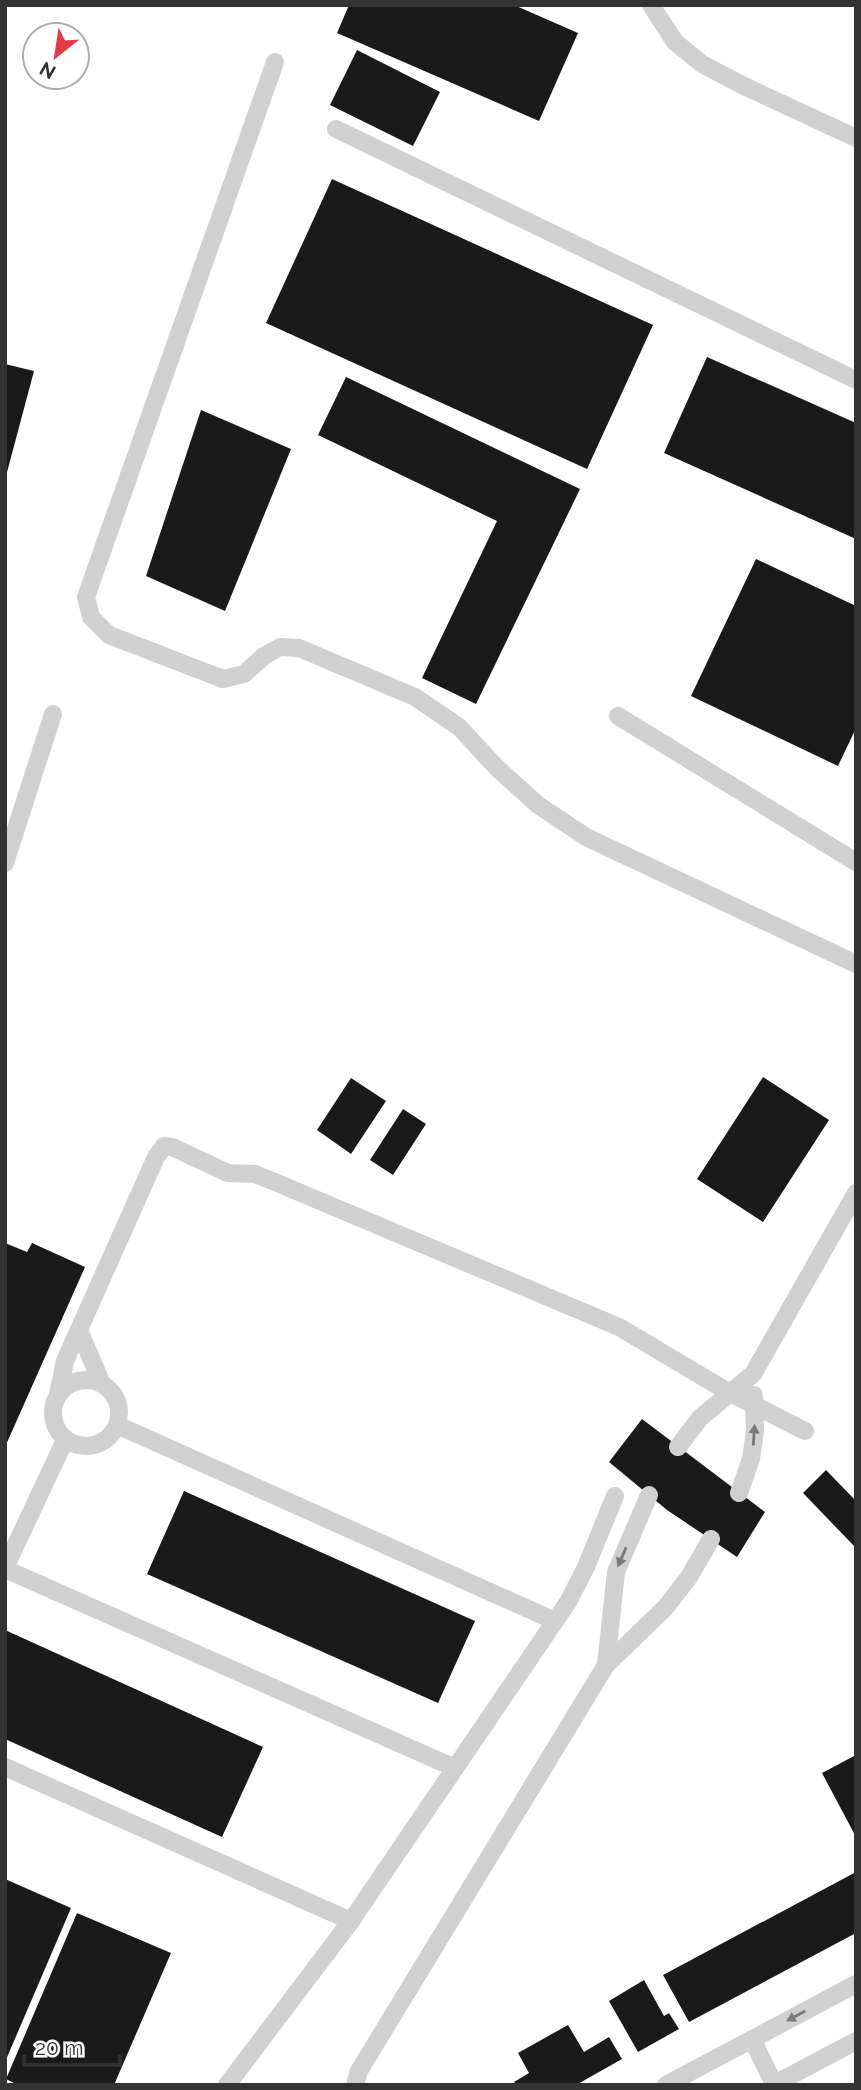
<svg xmlns="http://www.w3.org/2000/svg" width="861" height="2090" viewBox="0 0 861 2090" font-family="Raleway,sans-serif">
<style>
.building{fill:#1a1a1a}
.lines{fill:none;stroke-linecap:round;stroke-linejoin:round}
.lane{stroke:#d0d0d0;stroke-width:18}
.oneway{fill:#7a7a7a}
</style>
<rect width="100%" height="100%" fill="#fff"/>
<path class="building" d="M 349,5 L 514,5 L 578,33 L 539,121 L 337,33 Z
M 357,50 L 440,92 L 413,146 L 330,105 Z
M 332,179 L 653,325 L 587,469 L 266,323 Z
M 707,357 L 856,423 L 856,539 L 664,453 Z
M 5,364 L 34,371 L 6,476 L 5,476 Z
M 346,377 L 580,489 L 476,704 L 422,678 L 497,521 L 318,435 Z
M 201,410 L 291,449 L 225,611 L 146,576 Z
M 756,559 L 856,606 L 856,728 L 838,766 L 691,696 Z
M 763,1077 L 829,1120 L 763,1222 L 697,1179 Z
M 351,1078 L 386,1101 L 351,1154 L 317,1130 Z
M 403,1109 L 426,1124 L 393,1175 L 370,1160 Z
M 5,1243 L 27,1252 L 32,1243 L 85,1267 L 5,1447 Z
M 642,1419 L 765,1512 L 737,1557 L 667,1510 L 609,1462 Z
M 826,1470 L 856,1501 L 856,1548 L 803,1493 Z
M 184,1491 L 475,1621 L 438,1703 L 147,1574 Z
M 5,1630 L 263,1747 L 222,1837 L 5,1739 Z
M 856,1755 L 856,1837 L 822,1773 Z
M 856,1872 L 856,1933 L 689,2022 L 663,1975 Z
M 5,1879 L 71,1908 L 5,2062 Z
M 77,1913 L 171,1953 L 114,2085 L 18,2085 L 6,2079 Z
M 644,1980 L 664,2016 L 669,2013 L 679,2029 L 638,2052 L 609,2001 Z
M 568,2025 L 584,2052 L 609,2037 L 622,2059 L 576,2085 L 516,2085 L 514,2082 L 529,2073 L 518,2053 Z"/>
<g class="lines">
<path class="lane" d="M 651,5 L 675,42 L 702,64 L 744,86 L 856,138
M 275,62 L 86,597 L 91,617 L 109,635 L 223,679 L 244,674 L 264,656 L 280,647 L 299,648 L 415,697 L 459,727 L 497,768 L 538,805 L 586,837 L 856,964
M 336,129 L 856,380
M 618,716 L 856,862
M 5,863 L 53,714
M 79,1330 L 102,1384
M53 1413a33 33 0 1 1 66 0a33 33 0 1 1-66 0Z
M 58,1394 L 65,1361 L 156,1157 L 164,1146 L 172,1147 L 228,1173 L 255,1174 L 270,1180 L 619,1327 L 730,1393 L 805,1431
M 117,1425 L 555,1621
M 678,1447 L 700,1418 L 753,1374 L 856,1193
M 739,1493 L 751,1459 L 755,1431 L 754,1395
M 5,1568 L 65,1440
M 5,1569 L 455,1768
M 606,1665 L 616,1572 L 649,1495
M 5,1767 L 351,1921
M 752,2039 L 774,2084
M 227,2085 L 351,1921 L 568,1602 L 586,1567 L 615,1496
M 355,2085 L 359,2071 L 606,1665 L 666,1607 L 689,1577 L 711,1539
M 666,2085 L 856,1984
M 773,2085 L 856,2041"/>
</g>
<defs><path id="oneway-solid" d="M-6-.8H1V-3.2L6.5 0L1 3.2V.8H-6Z" transform="scale(1.75)"/></defs>
<g class="oneway">
<use href="#oneway-solid" transform="translate(754 1435) rotate(-86)"/>
<use href="#oneway-solid" transform="translate(622 1557) rotate(113)"/>
<use href="#oneway-solid" transform="translate(796 2016) rotate(152)"/>
</g>
<rect width="861" height="2090" fill="none" stroke="#333333" stroke-width="14"/>
<g transform="translate(56 56) rotate(210)"><circle r="33" fill="#ffffff" stroke="#adadad" stroke-width="2"/>
<path d="M0-5L12 26L0 18L-12 26Z" fill="#e63946"/>
<text y="-10" font-size="19" font-weight="bold" text-anchor="middle" fill="#333333">N</text>
</g>
<path d="M24 2055v10h96v-10" fill="none" stroke="#333333" stroke-width="3.5"/>
<text x="35" y="2055" font-size="21" fill="#333333" stroke="#ffffff" stroke-width="5" paint-order="stroke">20 m</text>
</svg>
